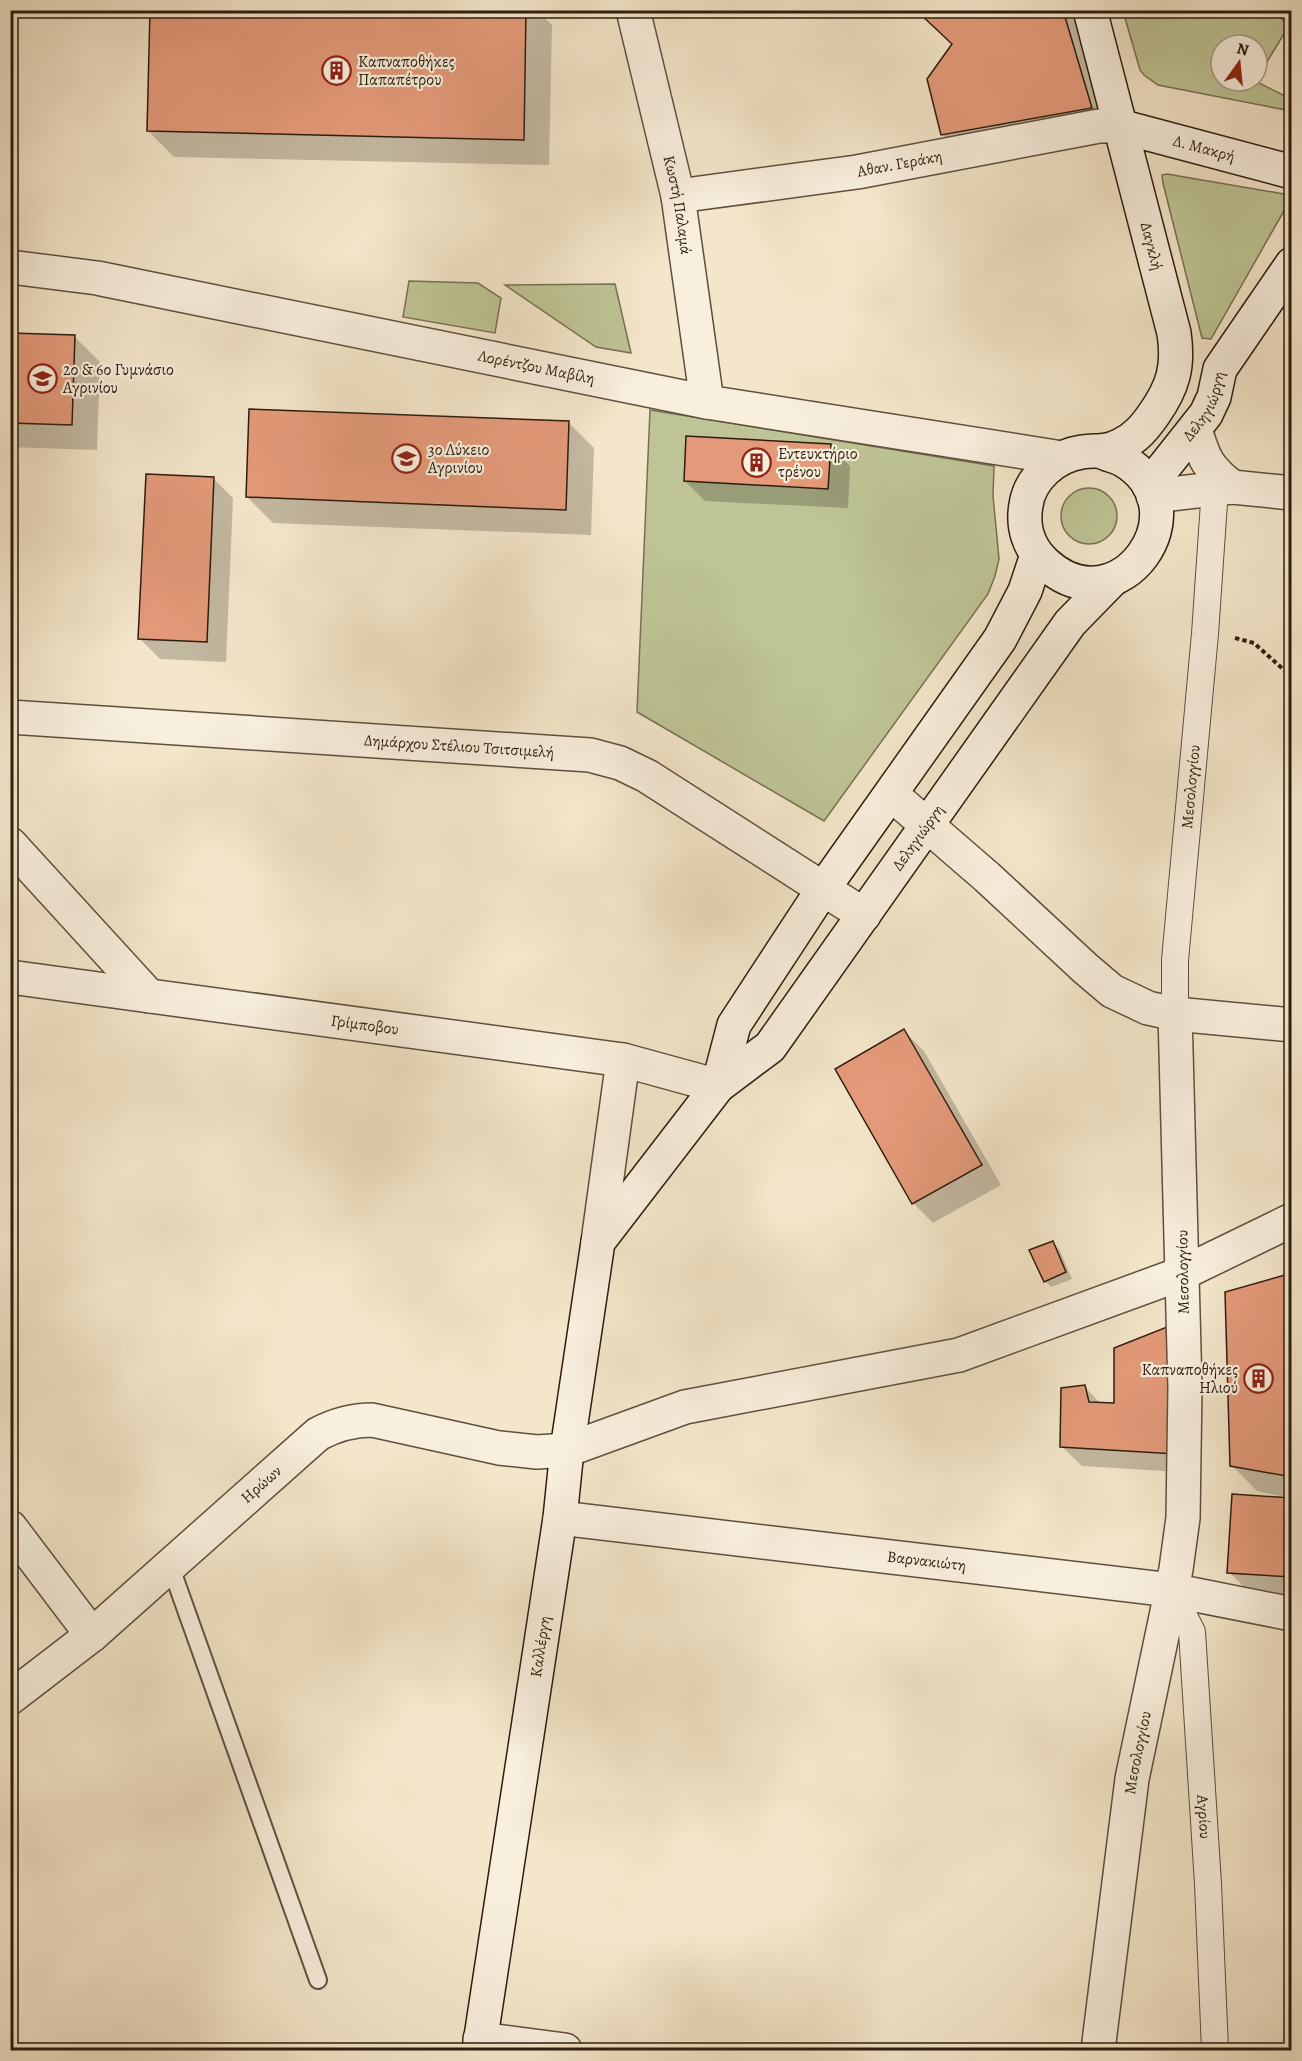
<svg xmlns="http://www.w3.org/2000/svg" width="1302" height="2061" viewBox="0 0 1302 2061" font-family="Alegreya,serif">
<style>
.green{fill:#bec495;stroke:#767052;stroke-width:1.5}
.shadow{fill:#0003}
.building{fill:#e49a7a;stroke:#2d1d0e;stroke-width:1.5}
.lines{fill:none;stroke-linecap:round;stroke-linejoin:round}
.service-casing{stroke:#5f4f3d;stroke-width:20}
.pedestrian-casing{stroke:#5f4f3d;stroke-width:28}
.minor-casing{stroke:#5f4f3d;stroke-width:36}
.tertiary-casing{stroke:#5f4f3d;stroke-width:36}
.secondary-casing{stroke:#2d1d0e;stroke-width:36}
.path{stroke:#2d1d0e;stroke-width:4;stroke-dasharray:4.5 3;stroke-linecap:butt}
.service{stroke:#f8efdd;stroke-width:16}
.pedestrian{stroke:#f8efdd;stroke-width:26}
.minor{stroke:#f8efdd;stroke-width:33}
.tertiary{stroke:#f8efdd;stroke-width:33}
.secondary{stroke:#f8efdd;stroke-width:33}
.labels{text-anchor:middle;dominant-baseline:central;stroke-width:4.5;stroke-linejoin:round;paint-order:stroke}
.poi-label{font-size:16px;fill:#2d1d0e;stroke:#f8efdd;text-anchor:start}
.street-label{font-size:16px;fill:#2d1d0e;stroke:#f8efdd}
</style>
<rect width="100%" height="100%" fill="#f4e6ca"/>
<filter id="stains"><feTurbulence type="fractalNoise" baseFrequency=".00333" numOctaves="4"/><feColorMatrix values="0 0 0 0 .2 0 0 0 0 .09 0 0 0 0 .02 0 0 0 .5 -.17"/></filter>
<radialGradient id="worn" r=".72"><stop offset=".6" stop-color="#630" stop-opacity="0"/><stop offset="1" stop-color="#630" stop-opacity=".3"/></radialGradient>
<path class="green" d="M 1123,11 L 1269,11 L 1290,24 L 1257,78 L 1257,45 L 1221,45 L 1221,81 L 1255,81 L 1291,99 L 1291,111 L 1158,85 L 1144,75 L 1140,70 Z
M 1167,174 L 1284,194 L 1289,197 L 1289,202 L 1211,339 L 1202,338 L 1163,183 L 1162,175 Z
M 409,281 L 478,283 L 501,298 L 495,333 L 403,317 Z
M 615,284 L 631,353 L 596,347 L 505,285 Z
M 650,410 L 994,466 L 993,496 L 999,559 L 995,576 L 988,594 L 824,821 L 637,712 Z
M1061 516a28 28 0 1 1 56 0a28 28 0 1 1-56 0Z"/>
<path class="shadow" d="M 151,10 L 537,10 L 552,25 L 549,165 L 174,157 L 148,131 Z
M 917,10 L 1080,10 L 1117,133 L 969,161 L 943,135 L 953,45 Z
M 10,334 L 74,336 L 100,362 L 97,450 L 10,447 Z
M 568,422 L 594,448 L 591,535 L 273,523 L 247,497 Z
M 830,446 L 850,466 L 848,508 L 705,501 L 685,481 Z
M 213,478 L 233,498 L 226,662 L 160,659 L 140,639 Z
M 904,1031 L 924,1051 L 1001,1185 L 933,1223 L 913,1203 Z
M 1052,1242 L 1059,1249 L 1072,1279 L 1051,1287 L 1045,1281 Z
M 1292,1275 L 1292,1595 L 1249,1592 L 1229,1572 L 1286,1499 L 1286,1497 L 1257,1491 L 1231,1465 Z
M 1085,1387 L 1101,1404 L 1196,1473 L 1082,1466 L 1061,1446 Z"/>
<path class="building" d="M 150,10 L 526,10 L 524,140 L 147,131 Z
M 916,10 L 1063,10 L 1092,108 L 941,135 L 927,79 L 952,44 Z
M 10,333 L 75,335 L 72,425 L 10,423 Z
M 249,409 L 569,421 L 566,510 L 246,497 Z
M 686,436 L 831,444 L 828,489 L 684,481 Z
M 146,474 L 214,477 L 207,642 L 138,639 Z
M 904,1029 L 982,1165 L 912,1204 L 835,1069 Z
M 1053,1241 L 1066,1272 L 1044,1282 L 1029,1250 Z
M 1292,1273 L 1292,1477 L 1230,1466 L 1225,1292 Z
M 1177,1323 L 1176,1454 L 1060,1447 L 1061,1388 L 1085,1385 L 1089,1402 L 1114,1403 L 1114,1348 Z
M 1232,1494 L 1292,1498 L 1292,1577 L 1227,1573 Z"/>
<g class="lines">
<defs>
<path id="service" d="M 170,1565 L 318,1980"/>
<g id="pedestrian">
<path id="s1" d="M 1175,1014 L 1175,960 L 1205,634 L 1215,488"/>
<path id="s2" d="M 1171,1590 L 1192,1632 L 1208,1884 L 1215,2050"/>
</g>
<g id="minor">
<path id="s3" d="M 633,10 L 678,196 L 707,402"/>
<path id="s4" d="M 678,196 L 857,172 L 1099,126 L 1119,126"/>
<path id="s5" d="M 10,267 L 97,278 L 707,402 L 1062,458"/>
<path d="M 1195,429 C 1204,459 1207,467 1232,487"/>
<path d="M 1153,496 L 1232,487 L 1292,493"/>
<path d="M 891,794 L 987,877 L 1085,968 L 1112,991 L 1148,1008 L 1175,1014 L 1292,1025"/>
<path d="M 10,844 L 149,996"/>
<path id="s6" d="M 10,977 L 623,1060 L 718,1086"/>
<path d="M 598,1242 L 623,1060"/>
<path d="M 10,1527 L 92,1635"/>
<path id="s7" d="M 10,1698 L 92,1635 L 318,1434 C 335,1425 352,1420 372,1420 L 499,1448 L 537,1452 L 567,1450 L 685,1407 L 959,1355 L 1183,1273 L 1292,1220"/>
<path d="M 480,2039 L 565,2050"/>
<path id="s8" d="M 1098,2050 L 1132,1779 L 1176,1569 L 1183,1518 L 1185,1388 L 1175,1014"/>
</g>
<g id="tertiary">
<path id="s9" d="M 10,717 L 590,755 L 620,763 L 647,776 L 864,915"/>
<path id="s10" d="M 560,1518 L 1171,1590 L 1292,1614"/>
</g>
<g id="secondary">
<path id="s11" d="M 1090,10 L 1174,333 C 1179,367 1173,387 1154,414 C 1145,427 1136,438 1121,445 C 1105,453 1098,450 1082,452 C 1055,456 1030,478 1026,505 C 1022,527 1029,548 1045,563 C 1118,631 1206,509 1123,460 C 1117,457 1109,455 1102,452"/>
<path id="s12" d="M 1119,126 L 1292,172"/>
<path id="s13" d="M 1149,486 L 1206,414 L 1214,397 L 1220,369 L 1292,264"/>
<path d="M 718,1086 L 734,1025 L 823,889 L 1000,639 L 1025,591 L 1037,555"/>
<path id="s14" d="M 479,2050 L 560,1518 L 567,1450 L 598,1242 L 718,1086 L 770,1047 L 1070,623 L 1112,580"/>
</g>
</defs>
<use href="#service" class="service-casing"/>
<use href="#pedestrian" class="pedestrian-casing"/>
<use href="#minor" class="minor-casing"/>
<use href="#tertiary" class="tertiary-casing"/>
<use href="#secondary" class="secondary-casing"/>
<path class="path" d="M 1235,638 L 1254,643 L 1292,677"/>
<use href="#service" class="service"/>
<use href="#pedestrian" class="pedestrian"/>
<use href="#minor" class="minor"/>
<use href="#tertiary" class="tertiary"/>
<use href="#secondary" class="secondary"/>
</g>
<defs>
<symbol id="building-ring" viewBox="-11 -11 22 22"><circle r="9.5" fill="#f8efdd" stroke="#8f2418" stroke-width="1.5"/><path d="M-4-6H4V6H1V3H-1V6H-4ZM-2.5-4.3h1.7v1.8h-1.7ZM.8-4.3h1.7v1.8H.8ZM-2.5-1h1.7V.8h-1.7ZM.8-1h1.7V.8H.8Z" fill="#8f2418"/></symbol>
<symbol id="school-ring" viewBox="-11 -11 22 22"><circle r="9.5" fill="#f8efdd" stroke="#8f2418" stroke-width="1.5"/><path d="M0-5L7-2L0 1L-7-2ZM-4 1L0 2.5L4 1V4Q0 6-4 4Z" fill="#8f2418"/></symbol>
</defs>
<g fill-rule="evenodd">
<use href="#building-ring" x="320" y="54" width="33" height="33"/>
<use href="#school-ring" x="26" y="362" width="33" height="33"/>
<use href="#school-ring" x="390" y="442" width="33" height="33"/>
<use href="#building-ring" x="740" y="446" width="33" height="33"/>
<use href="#building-ring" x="1242" y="1362" width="33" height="33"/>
</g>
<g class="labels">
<g class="poi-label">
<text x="358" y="62">Καπναποθήκες<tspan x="358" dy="18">Παπαπέτρου</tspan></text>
<text x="63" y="370">2ο &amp; 6ο Γυμνάσιο<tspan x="63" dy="18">Αγρινίου</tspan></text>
<text x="428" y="450">3ο Λύκειο<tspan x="428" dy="18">Αγρινίου</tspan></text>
<text x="778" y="454">Εντευκτήριο<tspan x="778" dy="18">τρένου</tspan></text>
<text x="1238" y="1370" text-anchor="end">Καπναποθήκες<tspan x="1238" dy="18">Ηλιού</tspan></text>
</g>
<g class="street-label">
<text stroke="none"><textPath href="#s12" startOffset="88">Δ. Μακρή</textPath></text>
<text stroke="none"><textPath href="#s4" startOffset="224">Αθαν. Γεράκη</textPath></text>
<text stroke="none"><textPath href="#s3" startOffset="200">Κωστή Παλαμά</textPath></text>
<text stroke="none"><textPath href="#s11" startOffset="244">Δαγκλή</textPath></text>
<text stroke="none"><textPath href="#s5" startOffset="536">Λορέντζου Μαβίλη</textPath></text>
<text stroke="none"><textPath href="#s13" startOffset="98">Δεληγιώργη</textPath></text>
<text stroke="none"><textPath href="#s9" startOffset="450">Δημάρχου Στέλιου Τσιτσιμελή</textPath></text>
<text stroke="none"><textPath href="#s1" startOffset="228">Μεσολογγίου</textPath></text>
<text stroke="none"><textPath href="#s14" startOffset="1335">Δεληγιώργη</textPath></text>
<text stroke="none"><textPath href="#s6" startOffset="358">Γρίμποβου</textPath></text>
<text transform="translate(1183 1272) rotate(-91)">Μεσολογγίου</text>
<text stroke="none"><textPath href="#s7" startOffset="330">Ηρώων</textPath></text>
<text stroke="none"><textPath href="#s10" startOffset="369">Βαρνακιώτη</textPath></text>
<text stroke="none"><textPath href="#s14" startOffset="408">Καλλέργη</textPath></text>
<text stroke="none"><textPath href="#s8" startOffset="300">Μεσολογγίου</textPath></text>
<text stroke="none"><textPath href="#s2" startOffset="232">Αγρίου</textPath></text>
</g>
</g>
<rect width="1302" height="2061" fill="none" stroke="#f4e6ca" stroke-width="36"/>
<rect x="12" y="12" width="1278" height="2037" fill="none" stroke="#2d1d0e" stroke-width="3"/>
<rect x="18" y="18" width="1266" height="2025" fill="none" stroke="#2d1d0e" stroke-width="1.5"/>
<g transform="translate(1239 63) rotate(15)"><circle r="28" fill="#f8efdd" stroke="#a79b8a" stroke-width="1.5"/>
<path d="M0-4.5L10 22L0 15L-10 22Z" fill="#8f2418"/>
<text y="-9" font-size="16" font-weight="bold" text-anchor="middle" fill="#2d1d0e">N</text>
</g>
<rect width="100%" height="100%" filter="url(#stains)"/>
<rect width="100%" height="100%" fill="url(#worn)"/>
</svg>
